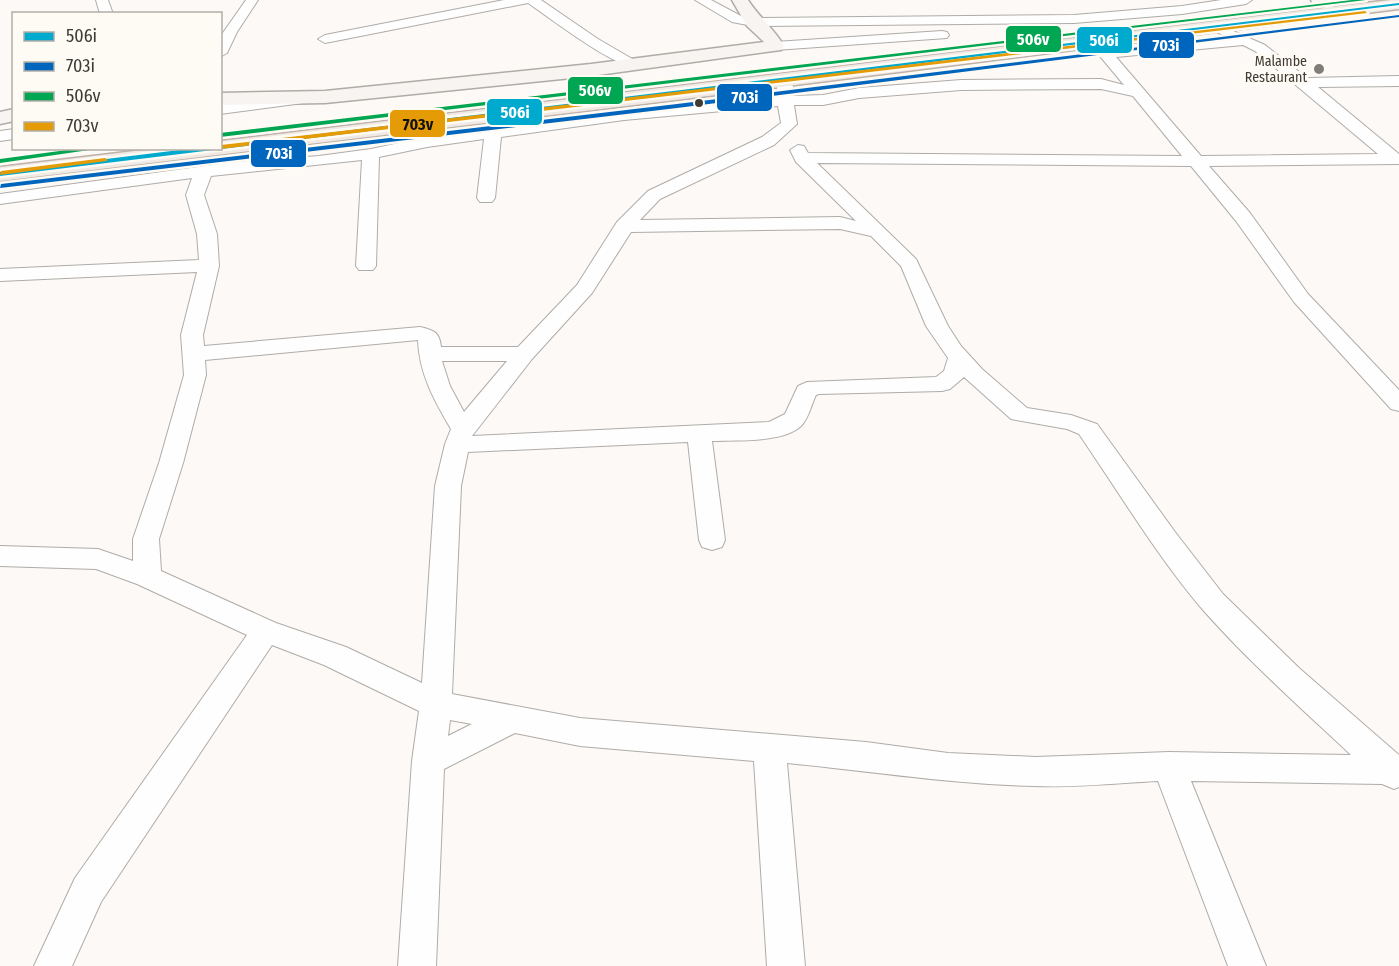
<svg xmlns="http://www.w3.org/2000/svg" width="1399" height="966" viewBox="0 0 1399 966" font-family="'Fira Sans Condensed',sans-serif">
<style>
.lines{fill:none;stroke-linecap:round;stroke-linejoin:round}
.street-casing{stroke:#afaca8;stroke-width:2}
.secondary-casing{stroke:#afaca8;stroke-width:3}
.primary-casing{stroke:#beb1a8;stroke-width:3}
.street{fill:#fffefe;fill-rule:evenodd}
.secondary{fill:#f8f4f1;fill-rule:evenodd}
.primary{fill:#f0e9e4;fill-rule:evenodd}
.bus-1-casing{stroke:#fefaf4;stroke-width:5}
.bus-2-casing{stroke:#fefaf4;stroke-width:5}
.bus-3-casing{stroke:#fefaf4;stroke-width:5}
.bus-4-casing{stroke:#fefaf4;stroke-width:5}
.bus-1{fill:#00a9ce;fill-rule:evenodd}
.bus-2{fill:#0065bd;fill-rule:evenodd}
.bus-3{fill:#00a651;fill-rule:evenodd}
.bus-4{fill:#e49b05;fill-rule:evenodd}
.poi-dot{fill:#807d78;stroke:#fefaf4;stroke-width:2}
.bus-dot{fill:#3e3a34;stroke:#fefaf4;stroke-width:2}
.labels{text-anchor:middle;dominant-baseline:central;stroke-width:6;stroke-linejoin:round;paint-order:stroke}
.far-poi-label{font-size:14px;fill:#3e3a34;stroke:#fefaf4;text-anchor:end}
.line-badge{stroke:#fefaf4;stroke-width:2}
.badge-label{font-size:16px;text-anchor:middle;font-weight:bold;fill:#fff}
.pale-badge-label{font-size:16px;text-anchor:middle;font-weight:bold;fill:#111}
</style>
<rect width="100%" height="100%" fill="#fcf9f6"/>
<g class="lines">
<defs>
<path id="street" d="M 96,0 L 108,0 L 113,14 L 100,14 Z
M 246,0 L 258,0 L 237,32 L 227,53 L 220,57 L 220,37 Z
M 504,0 L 541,0 L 598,39 L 641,64 L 639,67 C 620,72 547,16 528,3 L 325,43 L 318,39 L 325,35 Z
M 695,0 L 711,0 L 741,16 L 753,18 L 1074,15 L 1182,6 L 1221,0 L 1252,0 L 1246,4 L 1182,14 L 1074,23 L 753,26 L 732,22 Z
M 1215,23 L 1265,45 L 1307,78 L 1399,76 L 1399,86 L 1318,87 L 1399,154 L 1399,164 L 1209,166 L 1250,213 L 1308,294 L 1399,390 L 1399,411 L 1391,409 L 1294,302 L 1236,221 L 1191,166 L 817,163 L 916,259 L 948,326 L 961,346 L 982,369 L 1027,408 L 1071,415 L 1097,424 L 1175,532 L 1223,594 L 1299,668 L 1399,755 L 1399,787 L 1394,789 L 1382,784 L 1191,781 L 1266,966 L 1228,966 L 1158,781 C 1117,783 1075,788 1034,786 C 951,784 869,771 787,763 L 805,966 L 767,966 L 754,761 L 580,746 L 515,733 L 444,769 L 436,966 L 398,966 L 412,761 L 419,711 L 324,665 L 272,645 L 101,902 L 72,966 L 34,966 L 75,878 L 247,635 L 137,584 L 96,569 L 0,566 L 0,546 L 98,549 L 133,561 L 133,539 L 159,463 L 184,375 L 181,335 L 197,272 L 0,281 L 0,269 L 199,260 L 197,234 L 186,195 L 192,178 L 0,204 L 0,194 L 235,162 L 319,156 L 371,149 L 427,137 L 624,110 L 777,97 L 777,86 L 785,81 L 793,86 L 793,96 L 823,95 L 859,88 L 961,80 L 1101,79 L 1124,85 L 1089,43 L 1087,40 L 1089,37 L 1099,37 L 1109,49 L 1228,38 L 1208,27 L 1210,24 ZM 1243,45 L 1255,51 L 1378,154 L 1201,156 L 1116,57 ZM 1101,89 L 1133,96 L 1182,156 L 808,153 L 804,146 L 798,145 L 790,150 L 796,162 L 856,221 L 840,217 L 640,220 L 660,199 L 774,145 L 797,124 L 794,105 L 823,105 L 859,98 L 961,90 ZM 778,106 L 781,123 L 762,137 L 648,191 L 617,222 L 577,285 L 518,347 L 441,347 C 440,333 434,330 420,327 L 204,346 L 203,335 L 219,266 L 217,234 L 204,195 L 211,176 L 362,160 L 356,266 L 359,270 L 373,270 L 376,266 L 379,157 L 427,147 L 484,139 L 477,198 L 480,202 L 492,202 L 495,198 L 501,137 L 624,120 ZM 840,229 L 871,236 L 901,266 L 926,326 L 948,358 L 944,371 L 936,377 L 807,382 L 798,386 L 785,414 L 769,422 L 472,436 L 532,359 L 592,293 L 631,232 ZM 418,340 C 419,373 434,400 451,429 L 445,444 L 435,486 L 422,683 L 346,647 L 276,623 L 161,571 L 159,539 L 183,463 L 206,375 L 205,360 ZM 442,361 L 507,361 L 464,412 L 450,386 ZM 964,377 L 1011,419 L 1067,429 L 1079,434 C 1118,491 1159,559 1203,610 C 1249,662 1301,708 1351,755 L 1169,752 L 1036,757 L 948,753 L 866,742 L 580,718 L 452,694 L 461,486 L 468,452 L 688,442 L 699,540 L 702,547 L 712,550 L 722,547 L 725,540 L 712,441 C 736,440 783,443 801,426 C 809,418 811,405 816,395 L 819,394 L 942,391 L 950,389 ZM 450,720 L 472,724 L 448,736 Z
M 942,31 L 947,32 L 949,35 L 947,38 L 775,50 L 768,46 L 775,42 Z
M 298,95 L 306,100 L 303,103 L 220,114 L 220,104 Z
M 14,129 L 14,139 L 0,141 L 0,131 Z"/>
<path id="secondary" d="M 732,0 L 748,0 C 759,17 774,29 784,46 L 781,50 L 591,76 L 325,103 L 220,105 L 220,93 L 325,91 L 591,64 L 764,42 L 747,26 Z
M 1311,0 L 1334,0 L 1337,4 L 1329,9 L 1313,4 Z
M 14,109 L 14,121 L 0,124 L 0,112 Z"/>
<path id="primary" d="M 1390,0 L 1399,0 L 1399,9 L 676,100 L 0,181 L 0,167 L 160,148 L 220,148 L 220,141 Z"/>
</defs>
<use href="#street" class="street-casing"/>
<use href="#secondary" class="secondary-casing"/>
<use href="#primary" class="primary-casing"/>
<use href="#street" class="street"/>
<use href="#secondary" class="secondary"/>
<use href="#primary" class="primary"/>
<defs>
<path id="bus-1" d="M 1399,3 L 1399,5 L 0,176 L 0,172 L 196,148 L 220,148 L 220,146 Z"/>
<path id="bus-2" d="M 1399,15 L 1399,17 L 677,108 L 0,188 L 1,184 L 677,104 Z"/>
<path id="bus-3" d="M 1352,0 L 1366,0 L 220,137 L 220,133 Z
M 82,148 L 103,148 L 0,163 L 0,159 Z"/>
<path id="bus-4" d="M 1365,11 L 1367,13 L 221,149 L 220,148 L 221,145 Z
M 105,158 L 107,159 L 107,161 L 0,175 L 1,171 Z"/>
</defs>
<use href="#bus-1" class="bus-1-casing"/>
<use href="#bus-2" class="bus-2-casing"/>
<use href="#bus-3" class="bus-3-casing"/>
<use href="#bus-4" class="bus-4-casing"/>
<use href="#bus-1" class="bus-1"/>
<use href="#bus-2" class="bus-2"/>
<use href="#bus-3" class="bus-3"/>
<use href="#bus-4" class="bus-4"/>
</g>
<circle class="poi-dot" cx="1319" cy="69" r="6"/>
<circle class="bus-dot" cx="699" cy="103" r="5"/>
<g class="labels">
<g class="far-poi-label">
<text x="1307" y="61">Malambe<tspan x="1307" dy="16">Restaurant</tspan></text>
</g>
</g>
<g class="line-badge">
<rect x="1005" y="25" width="57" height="28" rx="6" fill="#00a651"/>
<rect x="1076" y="26" width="57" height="28" rx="6" fill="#00a9ce"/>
<rect x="1138" y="31" width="57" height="28" rx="6" fill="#0065bd"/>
<rect x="567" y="76" width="57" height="29" rx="6" fill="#00a651"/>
<rect x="716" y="83" width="57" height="29" rx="6" fill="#0065bd"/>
<rect x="486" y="98" width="57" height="28" rx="6" fill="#00a9ce"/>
<rect x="389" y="109" width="57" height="29" rx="6" fill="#e49b05"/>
<rect x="250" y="139" width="57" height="29" rx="6" fill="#0065bd"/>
</g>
<g class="badge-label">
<text x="1033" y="45">506v</text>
<text x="1104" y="46">506i</text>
<text x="1166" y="51">703i</text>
<text x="595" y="96">506v</text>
<text x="745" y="103">703i</text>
<text x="515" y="118">506i</text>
<text x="279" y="159">703i</text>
</g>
<g class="pale-badge-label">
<text x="418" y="130">703v</text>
</g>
<rect x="12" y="12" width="210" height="138" fill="#fefaf4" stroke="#b1ada7" stroke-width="1.5"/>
<rect x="24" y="32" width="30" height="9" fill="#00a9ce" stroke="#b1ada7" stroke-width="1.5"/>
<text x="66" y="42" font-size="18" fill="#3e3a34">506i</text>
<rect x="24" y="62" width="30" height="9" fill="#0065bd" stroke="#b1ada7" stroke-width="1.5"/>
<text x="66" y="72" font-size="18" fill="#3e3a34">703i</text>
<rect x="24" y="92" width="30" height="9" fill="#00a651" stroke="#b1ada7" stroke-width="1.5"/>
<text x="66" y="102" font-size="18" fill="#3e3a34">506v</text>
<rect x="24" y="122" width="30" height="9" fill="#e49b05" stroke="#b1ada7" stroke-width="1.5"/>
<text x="66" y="132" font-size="18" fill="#3e3a34">703v</text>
</svg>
